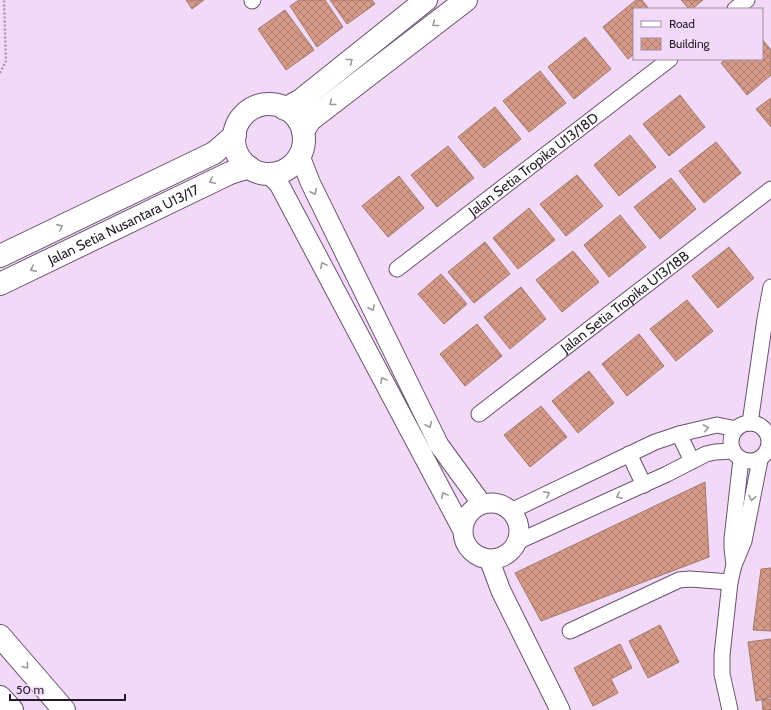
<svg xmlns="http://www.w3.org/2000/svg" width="771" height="710" viewBox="0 0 771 710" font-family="Cabin,sans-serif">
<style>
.building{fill:url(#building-cross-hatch);stroke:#9f7a6e}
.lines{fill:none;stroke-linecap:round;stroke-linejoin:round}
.minor-casing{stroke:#69536e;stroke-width:17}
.tertiary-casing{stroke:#69536e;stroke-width:21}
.secondary-casing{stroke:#69536e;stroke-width:24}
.trunk-casing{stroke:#69536e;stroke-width:24}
.path{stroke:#aa97af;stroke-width:2.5;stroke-dasharray:2 2;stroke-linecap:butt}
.minor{stroke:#fff;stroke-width:15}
.tertiary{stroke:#fff;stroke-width:19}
.secondary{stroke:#fff;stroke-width:22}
.trunk{stroke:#fff;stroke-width:22}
.oneway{stroke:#9c989e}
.labels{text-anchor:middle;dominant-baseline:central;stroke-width:4;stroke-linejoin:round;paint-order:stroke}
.street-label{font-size:14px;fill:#241b27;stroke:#f2d9f8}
</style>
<defs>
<pattern id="building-cross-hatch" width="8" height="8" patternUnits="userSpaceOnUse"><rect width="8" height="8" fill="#d79a88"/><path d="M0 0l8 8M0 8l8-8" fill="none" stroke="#ae7d6f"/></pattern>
</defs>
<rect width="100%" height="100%" fill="#f2d9f8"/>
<path class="building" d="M 186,0 L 204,0 L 192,9 Z
M 299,0 L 325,0 L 343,27 L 317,47 L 290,6 Z
M 330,0 L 372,0 L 375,4 L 347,24 Z
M 636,0 L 642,0 L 649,9 L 634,9 L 634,54 L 628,59 L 603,27 Z
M 681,0 L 703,0 L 692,9 L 689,9 Z
M 285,10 L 314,50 L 286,70 L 258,29 Z
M 585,37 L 611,69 L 574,99 L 548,67 Z
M 762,39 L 771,50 L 771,75 L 747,95 L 721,63 L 726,59 L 762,59 Z
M 540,71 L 566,103 L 529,132 L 503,101 Z
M 680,95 L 705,127 L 669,156 L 643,124 Z
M 771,98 L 771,127 L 756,109 Z
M 495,107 L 521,139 L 484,168 L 458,137 Z
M 630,135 L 656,167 L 619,196 L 594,165 Z
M 716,142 L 741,173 L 704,203 L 679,171 Z
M 448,146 L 474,178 L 437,207 L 411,175 Z
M 577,175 L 603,206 L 566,236 L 540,204 Z
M 399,176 L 424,208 L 388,237 L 362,206 Z
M 671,178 L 696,209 L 660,239 L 634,207 Z
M 529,208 L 555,240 L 518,269 L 493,238 Z
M 620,215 L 646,247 L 609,277 L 584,245 Z
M 485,242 L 510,274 L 474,303 L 448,272 Z
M 729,247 L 754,278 L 718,308 L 692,276 Z
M 573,251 L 599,282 L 562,312 L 536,280 Z
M 441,274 L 467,304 L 444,324 L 418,294 Z
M 521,287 L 546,319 L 510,349 L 484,317 Z
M 687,300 L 713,331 L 676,361 L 650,329 Z
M 477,324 L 502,356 L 465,386 L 440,354 Z
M 639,334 L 664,366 L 627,396 L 602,364 Z
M 589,371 L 614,403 L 578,433 L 552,401 Z
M 541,406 L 567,437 L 530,467 L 504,435 Z
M 705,482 L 709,557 L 541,621 L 515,573 Z
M 771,568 L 771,631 L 753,630 L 761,569 Z
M 660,625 L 679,662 L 648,678 L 629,641 Z
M 771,639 L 771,697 L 756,701 L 748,642 Z
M 620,644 L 632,668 L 611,679 L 618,693 L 593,706 L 574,668 Z
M 771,699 L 771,710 L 763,710 L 762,700 Z"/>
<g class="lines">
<defs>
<g id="minor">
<path d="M 252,1 L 253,0"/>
<path d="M 735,9 L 747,0"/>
<path id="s1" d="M 397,269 L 670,59"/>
<path id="s2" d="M 479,414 L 771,189"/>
<circle cx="750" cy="442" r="19"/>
<path d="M 750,423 L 765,319 L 771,287"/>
<path d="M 679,434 L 692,461"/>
<path d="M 629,454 L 644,485"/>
<path d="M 511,511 L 655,442 L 679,434 L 717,425 L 736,429"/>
<path d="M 517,542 L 667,474 L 706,454 L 715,452 L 733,451"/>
<path d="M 734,565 L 732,548 L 732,539 L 741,459"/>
<path d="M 570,631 L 679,580 L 690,579 L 730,582"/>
<path d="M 730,710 L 722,674 L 722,655 L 730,582 L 734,565 L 744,541 L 760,460"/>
</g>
<path id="tertiary" d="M 300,156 L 310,182 L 439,445 L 482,504
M 269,174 L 279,184 L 462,529
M463 531a28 28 0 1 1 56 0a28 28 0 1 1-56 0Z
M 489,559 L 501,591 L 560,710"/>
<g id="secondary">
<circle cx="269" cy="139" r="35"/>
<path d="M 285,109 L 301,100 L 426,0"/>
<path d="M 303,131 L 310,120 L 466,0"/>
<path d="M 0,256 L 214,153 L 235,135"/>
<path id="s3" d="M 0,284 L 230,173 L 249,167"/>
</g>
<path id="trunk" d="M 0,636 L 64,710
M 0,697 L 12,710"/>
</defs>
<use href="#minor" class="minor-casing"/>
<use href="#tertiary" class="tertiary-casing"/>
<use href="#secondary" class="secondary-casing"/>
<use href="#trunk" class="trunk-casing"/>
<path class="path" d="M 0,73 L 6,61 L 4,0"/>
<use href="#minor" class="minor"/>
<use href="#tertiary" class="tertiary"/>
<use href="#secondary" class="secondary"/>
<use href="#trunk" class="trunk"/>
</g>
<defs><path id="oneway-chevron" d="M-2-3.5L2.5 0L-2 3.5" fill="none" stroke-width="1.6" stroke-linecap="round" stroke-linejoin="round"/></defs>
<g class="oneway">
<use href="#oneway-chevron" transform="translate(435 24) rotate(142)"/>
<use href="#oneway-chevron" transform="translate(350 61) rotate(-39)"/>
<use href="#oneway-chevron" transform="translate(332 103) rotate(142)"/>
<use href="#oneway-chevron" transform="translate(212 181) rotate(154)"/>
<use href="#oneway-chevron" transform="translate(314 192) rotate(64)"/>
<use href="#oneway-chevron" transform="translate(60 227) rotate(-26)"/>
<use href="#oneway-chevron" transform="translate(323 265) rotate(-118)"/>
<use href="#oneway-chevron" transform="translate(33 269) rotate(154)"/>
<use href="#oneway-chevron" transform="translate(372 308) rotate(64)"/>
<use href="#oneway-chevron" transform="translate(383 380) rotate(-118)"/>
<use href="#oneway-chevron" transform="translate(429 425) rotate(64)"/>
<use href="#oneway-chevron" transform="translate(706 428) rotate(-12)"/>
<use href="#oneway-chevron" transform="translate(547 494) rotate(-26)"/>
<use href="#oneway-chevron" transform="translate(444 495) rotate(-118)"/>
<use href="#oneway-chevron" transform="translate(619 496) rotate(155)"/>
<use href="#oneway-chevron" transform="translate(752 498) rotate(101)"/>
<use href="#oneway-chevron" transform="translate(26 666) rotate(49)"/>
</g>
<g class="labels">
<g class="street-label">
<text stroke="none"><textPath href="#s1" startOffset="172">Jalan Setia Tropika U13/18D</textPath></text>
<text stroke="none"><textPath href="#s3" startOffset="137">Jalan Setia Nusantara U13/17</textPath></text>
<text stroke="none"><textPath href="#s2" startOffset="184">Jalan Setia Tropika U13/18B</textPath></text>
</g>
</g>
<rect x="633" y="8" width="130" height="52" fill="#f2d9f8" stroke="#a08da4"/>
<rect x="641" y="21" width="20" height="6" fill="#ffffff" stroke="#a08da4"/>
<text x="669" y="28" font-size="12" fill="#241b27">Road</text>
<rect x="641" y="38" width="20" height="12" fill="url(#building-cross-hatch)" stroke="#a08da4"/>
<text x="669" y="48" font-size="12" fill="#241b27">Building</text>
<path d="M10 694v6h115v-6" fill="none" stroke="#241b27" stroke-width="2"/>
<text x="16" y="694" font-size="12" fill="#241b27" stroke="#f2d9f8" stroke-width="3" paint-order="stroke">50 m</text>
</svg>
